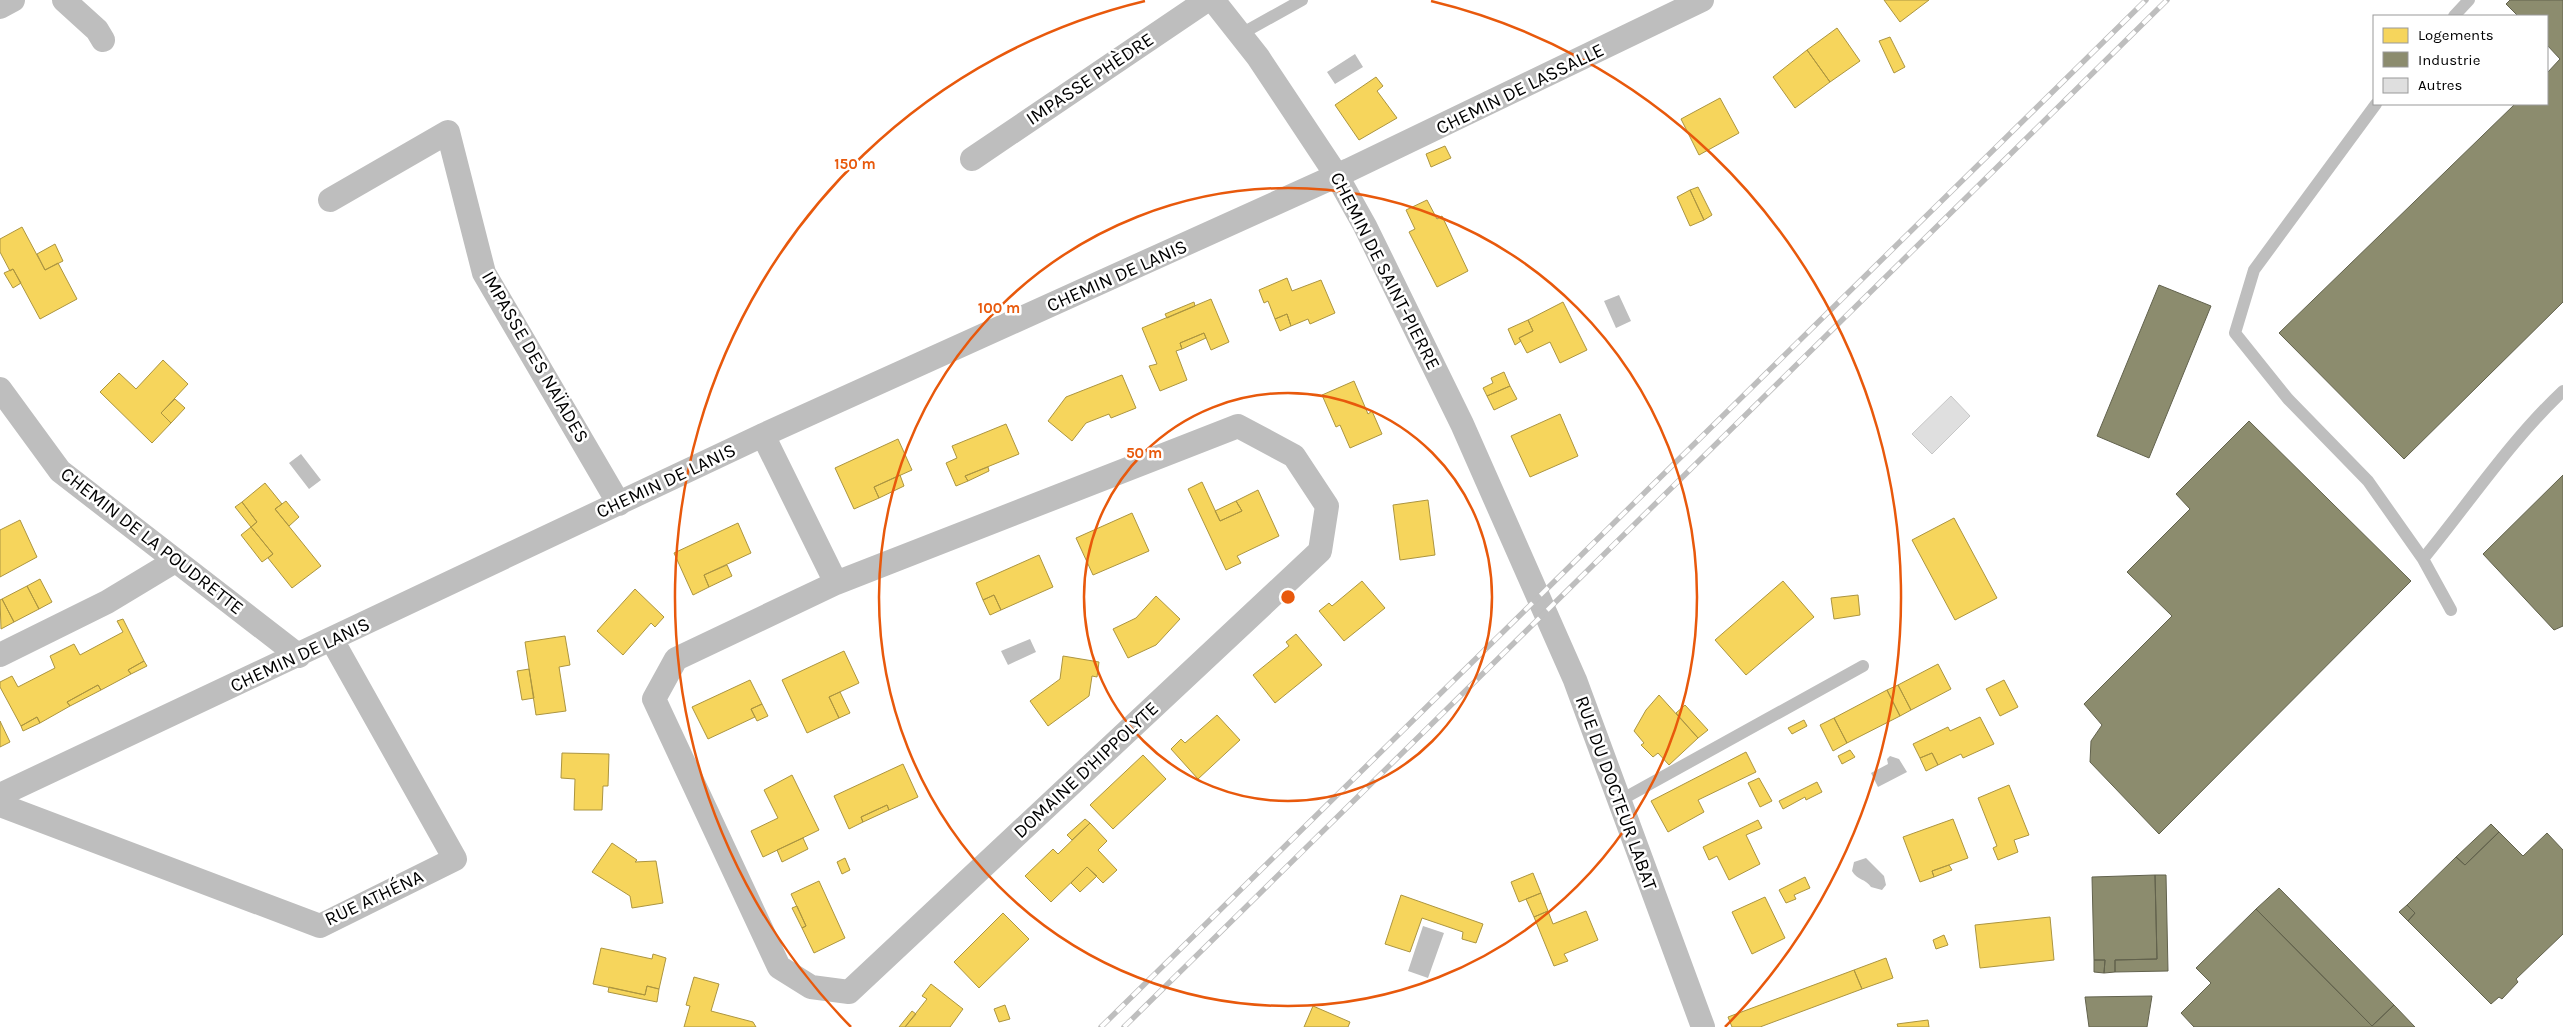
<svg xmlns="http://www.w3.org/2000/svg" width="2563" height="1027" viewBox="0 0 2563 1027" font-family="Karla,sans-serif">
<style>
.water{fill:#bfbfbf}
.homes{fill:#f6d55c;stroke:#ac9540}
.industry{fill:#8c8c6e;stroke:#62624d}
.building{fill:#dfdfdf;stroke:#c7c7c7}
.lines{fill:none;stroke-linecap:round;stroke-linejoin:round}
.lane{stroke:#bebebe;stroke-width:12}
.street{stroke:#bebebe;stroke-width:24}
.rail-casing{stroke:#bebebe;stroke-width:5.5}
.rail{stroke:#fff;stroke-width:4;stroke-dasharray:11;stroke-linecap:butt}
.ring{fill:none;stroke:#e8590c;stroke-width:2.5}
.labels{text-anchor:middle;dominant-baseline:central;stroke-width:5;stroke-linejoin:round;paint-order:stroke}
.street-label{font-size:19px;fill:#000;stroke:#fff}
.centre{fill:#e8590c;stroke:#fff;stroke-width:2.5}
.ring-label{font-size:15px;text-anchor:middle;font-weight:bold;fill:#e8590c;stroke:#fff;stroke-width:5;stroke-linejoin:round;paint-order:stroke}
</style>
<rect width="100%" height="100%" fill="#fff"/>
<path class="water" d="M 1355,54 L 1363,67 L 1335,84 L 1327,72 Z
M 1619,295 L 1631,321 L 1616,328 L 1604,301 Z
M 301,454 L 321,480 L 309,489 L 289,463 Z
M 1030,639 L 1036,652 L 1008,665 L 1001,651 Z
M 1890,756 L 1899,759 L 1907,772 L 1878,787 L 1871,773 L 1888,764 L 1887,759 Z
M 1866,858 L 1884,876 L 1886,885 L 1882,890 L 1871,887 C 1866,879 1857,880 1852,871 L 1854,862 Z
M 1423,926 L 1444,933 L 1428,978 L 1408,971 Z"/>
<path class="homes" d="M 1884,0 L 1929,0 L 1900,22 Z
M 1837,28 L 1860,61 L 1830,82 L 1807,50 Z
M 1890,37 L 1905,67 L 1894,73 L 1879,41 Z
M 1807,50 L 1830,82 L 1795,108 L 1773,77 Z
M 1376,77 L 1383,86 L 1377,91 L 1397,118 L 1359,140 L 1335,105 Z
M 1720,98 L 1739,133 L 1699,155 L 1681,119 Z
M 1445,146 L 1451,158 L 1431,167 L 1426,154 Z
M 1698,187 L 1712,215 L 1704,220 L 1690,190 Z
M 1690,190 L 1704,220 L 1690,226 L 1677,197 Z
M 1427,200 L 1437,219 L 1442,216 L 1468,271 L 1437,287 L 1409,232 L 1415,229 L 1406,210 Z
M 22,227 L 45,270 L 58,263 L 77,299 L 40,319 L 13,269 L 10,271 L 0,252 L 0,239 Z
M 55,244 L 63,261 L 45,270 L 37,254 Z
M 13,269 L 21,283 L 13,288 L 4,273 Z
M 1287,278 L 1292,291 L 1321,280 L 1335,313 L 1310,324 L 1308,319 L 1291,326 L 1287,314 L 1275,319 L 1268,301 L 1264,303 L 1259,290 Z
M 1211,299 L 1229,342 L 1211,350 L 1204,333 L 1180,343 L 1182,349 L 1176,351 L 1187,380 L 1160,391 L 1149,366 L 1157,364 L 1142,328 Z
M 1194,302 L 1195,306 L 1167,318 L 1165,314 Z
M 1563,302 L 1587,350 L 1560,363 L 1550,342 L 1527,353 L 1519,338 L 1533,331 L 1528,320 Z
M 1287,314 L 1291,326 L 1280,331 L 1275,319 Z
M 1528,320 L 1533,331 L 1519,338 L 1521,341 L 1515,345 L 1508,329 Z
M 1204,333 L 1206,338 L 1182,349 L 1180,343 Z
M 163,360 L 188,384 L 161,413 L 171,423 L 152,443 L 100,392 L 119,373 L 136,389 Z
M 1504,372 L 1510,386 L 1487,396 L 1483,388 L 1493,383 L 1491,378 Z
M 1122,375 L 1136,408 L 1111,418 L 1109,414 L 1086,423 L 1072,441 L 1048,421 L 1066,397 Z
M 1354,381 L 1368,414 L 1372,411 L 1382,434 L 1350,448 L 1340,425 L 1336,427 L 1322,395 Z
M 1510,386 L 1517,399 L 1494,410 L 1487,396 Z
M 175,399 L 185,408 L 171,423 L 161,413 Z
M 1560,414 L 1578,456 L 1530,477 L 1511,436 Z
M 1006,424 L 1019,454 L 965,476 L 968,481 L 956,486 L 946,463 L 957,458 L 952,446 Z
M 898,439 L 912,470 L 874,487 L 879,498 L 854,509 L 835,468 Z
M 988,467 L 989,471 L 968,481 L 965,476 Z
M 900,475 L 904,486 L 879,498 L 874,487 Z
M 1202,482 L 1220,521 L 1242,511 L 1236,501 L 1258,490 L 1279,536 L 1237,556 L 1241,563 L 1226,570 L 1188,489 Z
M 265,483 L 282,504 L 275,509 L 321,566 L 292,588 L 268,558 L 273,554 L 251,527 L 257,522 L 242,502 Z
M 1428,500 L 1435,555 L 1400,560 L 1393,505 Z
M 286,501 L 299,517 L 289,526 L 275,509 Z
M 1236,501 L 1242,511 L 1220,521 L 1215,511 Z
M 242,502 L 257,522 L 251,527 L 235,507 Z
M 1132,513 L 1149,551 L 1093,575 L 1076,538 Z
M 1954,518 L 1997,598 L 1955,620 L 1912,540 Z
M 20,520 L 37,557 L 0,577 L 0,530 Z
M 738,523 L 751,553 L 704,575 L 709,587 L 693,595 L 674,553 Z
M 251,527 L 273,554 L 262,562 L 241,535 Z
M 1039,555 L 1053,587 L 1001,610 L 994,595 L 983,600 L 976,583 Z
M 727,565 L 732,576 L 709,587 L 704,575 Z
M 40,579 L 52,602 L 39,609 L 27,586 Z
M 1362,581 L 1385,608 L 1344,641 L 1319,611 L 1329,603 L 1332,606 Z
M 1783,581 L 1814,617 L 1746,675 L 1715,640 Z
M 27,586 L 39,609 L 14,622 L 2,599 Z
M 635,589 L 664,617 L 655,627 L 651,623 L 623,655 L 597,631 Z
M 994,595 L 1001,610 L 990,615 L 983,600 Z
M 1858,595 L 1860,615 L 1834,619 L 1831,598 Z
M 1156,596 L 1180,619 L 1156,645 L 1128,658 L 1113,629 L 1136,618 Z
M 2,599 L 14,622 L 1,629 L 0,600 Z
M 123,619 L 144,661 L 128,670 L 131,674 L 101,690 L 98,685 L 67,702 L 70,706 L 40,723 L 37,717 L 21,726 L 0,687 L 0,682 L 12,676 L 18,687 L 55,668 L 50,656 L 74,644 L 80,655 L 123,632 L 117,621 Z
M 1296,634 L 1322,665 L 1275,703 L 1253,675 L 1289,646 L 1286,642 Z
M 565,636 L 570,665 L 559,667 L 566,711 L 536,715 L 525,642 Z
M 844,651 L 859,683 L 829,697 L 839,718 L 807,733 L 782,680 Z
M 1063,656 L 1099,662 L 1097,677 L 1092,676 L 1089,696 L 1048,726 L 1030,701 L 1060,679 Z
M 144,661 L 147,666 L 131,674 L 128,670 Z
M 1938,664 L 1951,689 L 1911,710 L 1898,685 Z
M 529,669 L 534,698 L 522,700 L 517,671 Z
M 750,680 L 762,704 L 751,709 L 755,717 L 708,739 L 692,707 Z
M 2004,680 L 2018,707 L 2000,716 L 1986,689 Z
M 98,685 L 101,690 L 70,706 L 67,702 Z
M 1898,685 L 1911,710 L 1900,716 L 1887,690 Z
M 1887,690 L 1900,716 L 1847,743 L 1834,718 Z
M 840,692 L 850,713 L 839,718 L 829,697 Z
M 1659,695 L 1698,738 L 1669,765 L 1658,753 L 1653,757 L 1641,745 L 1644,743 L 1634,731 L 1646,710 Z
M 762,704 L 768,716 L 757,721 L 751,709 Z
M 1685,705 L 1708,730 L 1698,738 L 1676,713 Z
M 1217,715 L 1240,740 L 1198,779 L 1171,749 L 1181,739 L 1185,743 Z
M 37,717 L 40,723 L 23,731 L 21,726 Z
M 1980,717 L 1994,744 L 1963,758 L 1961,754 L 1938,765 L 1932,753 L 1920,758 L 1913,744 L 1948,727 L 1950,731 Z
M 1834,718 L 1847,743 L 1833,751 L 1820,725 Z
M 1804,720 L 1807,726 L 1792,734 L 1788,728 Z
M 0,721 L 10,742 L 0,747 Z
M 1850,750 L 1855,757 L 1842,764 L 1838,756 Z
M 1746,752 L 1756,772 L 1698,800 L 1704,812 L 1668,832 L 1651,801 Z
M 562,753 L 609,754 L 608,786 L 603,786 L 602,810 L 574,810 L 575,779 L 561,778 Z
M 1932,753 L 1938,765 L 1926,771 L 1920,758 Z
M 1143,755 L 1166,779 L 1113,829 L 1090,805 Z
M 903,764 L 918,797 L 889,810 L 887,805 L 861,817 L 863,822 L 849,829 L 834,796 Z
M 792,775 L 819,830 L 763,857 L 751,831 L 778,818 L 764,790 Z
M 1759,778 L 1772,801 L 1760,807 L 1748,783 Z
M 1817,782 L 1822,792 L 1806,800 L 1805,797 L 1783,809 L 1779,801 Z
M 2009,785 L 2029,835 L 2014,840 L 2018,852 L 1998,860 L 1993,848 L 1997,846 L 1978,798 Z
M 887,805 L 889,810 L 863,822 L 861,817 Z
M 1085,819 L 1090,823 L 1072,840 L 1067,835 Z
M 1953,819 L 1968,858 L 1932,871 L 1934,877 L 1920,882 L 1903,837 Z
M 1758,820 L 1762,828 L 1746,835 L 1760,864 L 1729,880 L 1717,856 L 1709,860 L 1703,847 Z
M 1090,823 L 1107,841 L 1098,850 L 1117,870 L 1103,883 L 1087,867 L 1051,902 L 1025,876 L 1053,849 L 1058,854 Z
M 803,838 L 808,849 L 782,862 L 777,850 Z
M 612,843 L 637,860 L 635,862 L 656,861 L 663,903 L 632,908 L 630,896 L 592,872 Z
M 845,858 L 850,870 L 842,874 L 837,862 Z
M 1949,865 L 1952,870 L 1934,877 L 1932,871 Z
M 1087,867 L 1097,876 L 1080,892 L 1071,883 Z
M 1533,873 L 1541,893 L 1519,902 L 1511,882 Z
M 1805,877 L 1810,888 L 1794,895 L 1796,899 L 1786,903 L 1779,890 Z
M 819,881 L 845,938 L 814,953 L 802,928 L 806,926 L 791,894 Z
M 1541,893 L 1548,911 L 1534,917 L 1526,899 Z
M 1401,895 L 1483,924 L 1476,943 L 1462,939 L 1463,932 L 1422,918 L 1410,952 L 1385,944 Z
M 1765,897 L 1785,938 L 1752,954 L 1732,912 Z
M 797,906 L 806,926 L 802,928 L 792,908 Z
M 1548,911 L 1553,924 L 1586,911 L 1598,940 L 1564,954 L 1568,961 L 1554,966 L 1534,917 Z
M 1003,913 L 1029,939 L 979,988 L 954,962 Z
M 2050,917 L 2054,960 L 1980,968 L 1975,925 Z
M 1944,935 L 1948,945 L 1936,949 L 1933,940 Z
M 601,948 L 652,959 L 653,954 L 666,958 L 659,989 L 647,986 L 645,995 L 593,984 Z
M 1886,958 L 1893,978 L 1862,989 L 1854,970 Z
M 1854,970 L 1862,989 L 1760,1027 L 1732,1027 L 1728,1017 Z
M 694,977 L 719,984 L 711,1011 L 753,1022 L 756,1027 L 684,1027 L 690,1006 L 686,1005 Z
M 931,984 L 963,1009 L 950,1027 L 905,1027 L 927,999 L 922,996 Z
M 647,986 L 659,989 L 657,1002 L 608,992 L 609,987 L 645,995 Z
M 1005,1005 L 1010,1019 L 999,1022 L 994,1009 Z
M 1313,1006 L 1350,1022 L 1348,1027 L 1304,1027 Z
M 912,1011 L 916,1014 L 905,1027 L 899,1027 Z
M 1928,1020 L 1929,1027 L 1898,1027 L 1897,1024 Z"/>
<path class="industry" d="M 2510,0 L 2563,0 L 2563,302 L 2404,459 L 2279,333 L 2515,104 L 2547,104 L 2547,73 L 2560,59 L 2547,45 L 2547,16 L 2518,16 L 2506,4 Z
M 2159,285 L 2211,306 L 2149,458 L 2097,436 Z
M 2249,421 L 2411,581 L 2159,834 L 2090,762 L 2091,741 L 2102,725 L 2084,704 L 2172,616 L 2127,572 L 2190,509 L 2176,494 Z
M 2563,475 L 2563,626 L 2554,630 L 2483,554 Z
M 2491,824 L 2499,832 L 2465,865 L 2456,857 Z
M 2499,832 L 2523,856 L 2547,833 L 2563,850 L 2563,934 L 2516,979 L 2518,982 L 2502,999 L 2499,997 L 2491,1004 L 2408,921 L 2415,913 L 2407,905 L 2456,857 L 2465,865 Z
M 2155,875 L 2166,875 L 2168,971 L 2115,972 L 2115,960 L 2157,959 Z
M 2155,875 L 2157,959 L 2115,960 L 2115,972 L 2104,973 L 2105,960 L 2094,960 L 2092,877 Z
M 2279,888 L 2394,1005 L 2372,1026 L 2256,909 Z
M 2407,905 L 2415,913 L 2408,921 L 2399,912 Z
M 2256,909 L 2372,1026 L 2394,1005 L 2415,1027 L 2194,1027 L 2181,1013 L 2211,983 L 2196,968 Z
M 2094,960 L 2105,960 L 2104,973 L 2094,972 Z
M 2152,996 L 2147,1027 L 2089,1027 L 2085,997 Z"/>
<path class="building" d="M 1951,396 L 1970,416 L 1932,454 L 1912,434 Z"/>
<g class="lines">
<path class="lane" d="M 2454,16 L 2469,0
M 1241,34 L 1302,0
M 2376,104 L 2254,270 L 2235,333 L 2288,399 L 2368,481 L 2423,559
M 2451,610 L 2423,559 C 2469,503 2510,441 2563,391
M 1619,801 L 1863,666"/>
<path class="street" d="M 64,0 L 97,30 L 103,40
M 1213,0 L 1258,57 L 1337,176 L 1365,226 L 1462,424 L 1575,680 L 1703,1027
M 0,7 L 13,0
M 972,159 L 1207,0
M 330,200 L 448,132 L 484,273 L 619,504
M 0,389 L 60,471 L 299,656
M 763,435 L 836,583 L 676,659 L 654,699 L 779,967 L 811,987 L 849,992 L 1320,551 L 1327,506 L 1294,456 L 1238,426 L 836,583
M 0,655 L 107,602 L 175,561
M 0,795 L 763,435 L 1349,170 L 1702,0
M 0,805 L 320,926 L 455,859 L 332,640"/>
<defs>
<path id="rail" d="M 1101,1027 L 2146,0
M 1124,1027 L 2167,0"/>
</defs>
<use href="#rail" class="rail-casing"/>
<use href="#rail" class="rail"/>
</g>
<g class="ring">
<circle cx="1288" cy="597" r="204"/>
<circle cx="1288" cy="597" r="409"/>
<path d="M851 1027A613 613 0 0 1 1145 1M1431 1A613 613 0 0 1 1725 1027"/>
</g>
<g class="labels">
<g class="street-label">
<text transform="translate(1090 79) rotate(-34)">IMPASSE PHÈDRE</text>
<text transform="translate(1520 89) rotate(-26)">CHEMIN DE LASSALLE</text>
<text transform="translate(1385 271) rotate(63)">CHEMIN DE SAINT-PIERRE</text>
<text transform="translate(1117 276) rotate(-24)">CHEMIN DE LANIS</text>
<text transform="translate(535 357) rotate(60)">IMPASSE DES NAÏADES</text>
<text transform="translate(666 481) rotate(-25)">CHEMIN DE LANIS</text>
<text transform="translate(152 541) rotate(38)">CHEMIN DE LA POUDRETTE</text>
<text transform="translate(300 655) rotate(-25)">CHEMIN DE LANIS</text>
<text transform="translate(1086 770) rotate(-43)">DOMAINE D'HIPPOLYTE</text>
<text transform="translate(1616 793) rotate(70)">RUE DU DOCTEUR LABAT</text>
<text transform="translate(374 898) rotate(-25)">RUE ATHÉNA</text>
</g>
</g>
<circle cx="1288" cy="597" r="8" class="centre"/>
<g class="ring-label">
<text x="855" y="169">150 m</text>
<text x="999" y="313">100 m</text>
<text x="1144" y="458">50 m</text>
</g>
<rect x="2373" y="15" width="175" height="90" fill="#ffffff" stroke="#999999"/>
<rect x="2383" y="28" width="25" height="15" fill="#f6d55c" stroke="#999999"/>
<text x="2418" y="40" font-size="15" fill="#000000">Logements</text>
<rect x="2383" y="52" width="25" height="15" fill="#8c8c6e" stroke="#999999"/>
<text x="2418" y="65" font-size="15" fill="#000000">Industrie</text>
<rect x="2383" y="78" width="25" height="15" fill="#dfdfdf" stroke="#999999"/>
<text x="2418" y="90" font-size="15" fill="#000000">Autres</text>
</svg>
